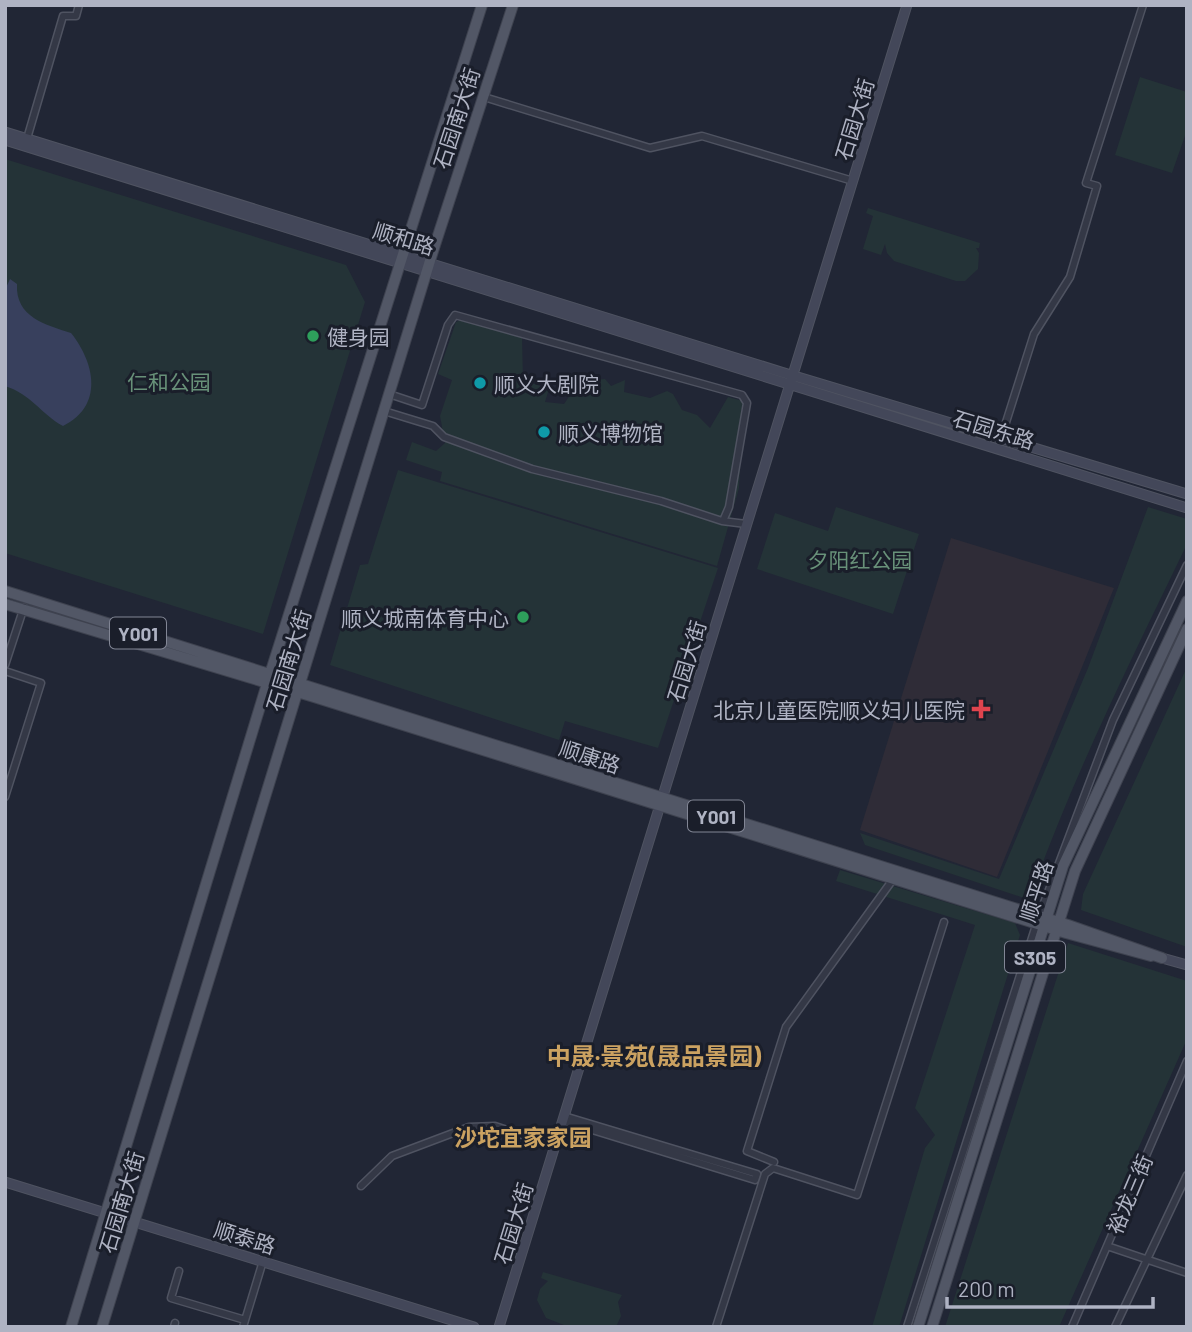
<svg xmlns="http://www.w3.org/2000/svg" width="1192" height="1332" viewBox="0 0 1192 1332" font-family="Barlow,'Noto Sans SC',sans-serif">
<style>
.medical{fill:#2f2c37}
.green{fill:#243337}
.water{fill:#38405d}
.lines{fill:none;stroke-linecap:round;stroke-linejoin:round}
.street-casing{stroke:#4f5361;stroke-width:9}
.secondary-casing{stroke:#4f5361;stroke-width:11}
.primary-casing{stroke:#3e424f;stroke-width:12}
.street{stroke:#343846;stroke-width:6}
.secondary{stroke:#434759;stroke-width:9}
.primary{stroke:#525766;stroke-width:10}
.leisure-dot{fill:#2e9e5b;stroke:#1a1e2a;stroke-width:2.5}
.culture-dot{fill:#0f9aa8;stroke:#1a1e2a;stroke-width:2.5}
.health-dot{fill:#e0444e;stroke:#1a1e2a;stroke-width:2.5}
.labels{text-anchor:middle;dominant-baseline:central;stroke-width:6;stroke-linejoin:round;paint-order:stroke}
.shield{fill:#1a1e2a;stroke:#828695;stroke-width:2}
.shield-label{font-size:19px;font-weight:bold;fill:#afb3c3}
.street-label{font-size:21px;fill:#afb3c3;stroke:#1a1e2a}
.poi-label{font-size:21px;fill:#afb3c3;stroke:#1a1e2a;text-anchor:start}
.park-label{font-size:21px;fill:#689179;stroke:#1a1e2a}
.neighbourhood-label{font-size:23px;font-weight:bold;fill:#cba261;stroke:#1a1e2a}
.quarter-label{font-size:24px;font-weight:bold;fill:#cba261;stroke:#1a1e2a}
</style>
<rect width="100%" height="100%" fill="#212635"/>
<path class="medical" d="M 951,538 L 1114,588 L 997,877 L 860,830 Z"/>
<path class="green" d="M 1140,77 L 1187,92 L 1187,130 L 1172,173 L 1115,155 Z
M 5,159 L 346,265 L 365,302 L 263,634 L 5,553 Z
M 868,208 L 980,243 L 979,248 L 976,248 L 979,253 L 978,269 L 965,281 L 956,281 L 894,261 L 887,253 L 885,244 L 881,255 L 863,249 L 873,216 L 866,213 Z
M 461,320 L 522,337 L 523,380 L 549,389 L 545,402 L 564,404 L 580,381 L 605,379 L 611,386 L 625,380 L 624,392 L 650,398 L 667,391 L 673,394 L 682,410 L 697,415 L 710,428 L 728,397 L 743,401 L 739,488 L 717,566 L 440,481 L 442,472 L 406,460 L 412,442 L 436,451 L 445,443 L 440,416 L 452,380 L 438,374 L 456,322 Z
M 398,470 L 718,568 L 658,748 L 565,721 L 559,740 L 330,665 L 360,565 L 368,564 Z
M 836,507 L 919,534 L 893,614 L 757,569 L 775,513 L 828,531 Z
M 1148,507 L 1187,519 L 1187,544 C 1132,658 1076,770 1033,889 L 1024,898 L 865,845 L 860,833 L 999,879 L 1088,668 Z
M 1187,667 L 1187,947 L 1081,910 L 1083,894 Z
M 840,870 L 1015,923 L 1020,935 L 899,1327 L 872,1327 L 925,1148 L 935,1135 L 915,1108 L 975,925 L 836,881 Z
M 1068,943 L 1187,981 L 1187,1039 L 1059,1327 L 945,1327 Z
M 543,1272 L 622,1295 L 618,1302 L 621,1316 L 616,1327 L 569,1327 L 546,1318 L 537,1300 L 540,1289 L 548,1281 L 541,1278 Z"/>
<path class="water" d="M 10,279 L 17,284 C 15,317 46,325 71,333 C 95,363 104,406 63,426 C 41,414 31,394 5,386 L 5,290 Z"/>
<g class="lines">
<defs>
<path id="street" d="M 484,97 L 650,148 L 702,136 L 853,181
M 26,142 L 63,16 L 76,16 L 79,5
M 389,394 L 422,405 L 448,325 L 455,315 L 742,395 L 747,403 L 729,507 L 723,521
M 384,411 L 433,426 L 444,437 L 532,469 L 661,501 L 722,521 L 746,524
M 1001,438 L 1034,334 L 1070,277 L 1097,186 L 1086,183 L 1143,5
M 5,665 L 24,607
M 5,671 L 41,683 L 5,797
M 563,1121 L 755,1180 L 757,1174 L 564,1116
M 774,1162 L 747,1151 L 786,1027 L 894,878
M 361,1186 L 392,1156 L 469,1127 L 495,1126 L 555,1146
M 1107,1246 L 1187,1273
M 179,1271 L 171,1298 L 245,1320
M 174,1327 L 175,1323
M 243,1327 L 263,1261
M 716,1327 L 765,1174 L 773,1168 L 857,1195 L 944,922
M 907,1327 L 1039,916 L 1113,720 L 1187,565
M 1072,1327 L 1187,1061
M 1115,1327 L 1187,1175"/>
<path id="secondary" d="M 5,132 L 781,372 L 1187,494
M 5,140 L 1187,508
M 1162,958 L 1187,965
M 5,1182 L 474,1327
M 499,1327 L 907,5"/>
<path id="primary" d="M 5,591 L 1068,925 L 1162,958
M 5,604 L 314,697 L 1066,933 L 1151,956
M 71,1327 L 270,674 L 482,5
M 102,1327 L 433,251 L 513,5
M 918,1327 L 1063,866 L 1187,601
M 932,1327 L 1075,871 L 1187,629"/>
</defs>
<use href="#street" class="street-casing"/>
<use href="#secondary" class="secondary-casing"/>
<use href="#primary" class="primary-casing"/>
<use href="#street" class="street"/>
<use href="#secondary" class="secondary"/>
<use href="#primary" class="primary"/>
</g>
<g class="leisure-dot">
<circle cx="313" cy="336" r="7"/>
<circle cx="523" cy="617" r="7"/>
</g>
<g class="culture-dot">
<circle cx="480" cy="383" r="7"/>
<circle cx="544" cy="432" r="7"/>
</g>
<path class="health-dot" d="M977.5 698.5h7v7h7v7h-7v7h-7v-7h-7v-7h7z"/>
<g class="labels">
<g class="shield">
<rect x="110" y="617.5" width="56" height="31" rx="5"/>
<rect x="688" y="800.5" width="56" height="31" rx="5"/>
<rect x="1005" y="941.5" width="60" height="31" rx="5"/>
</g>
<g class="shield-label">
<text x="138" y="633">Y001</text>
<text x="716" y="816">Y001</text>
<text x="1035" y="957">S305</text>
</g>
<g class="street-label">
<text transform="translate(456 118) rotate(-72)">石园南大街</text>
<text transform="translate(854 119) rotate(-73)">石园大街</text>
<text transform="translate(404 238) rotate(17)">顺和路</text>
<text transform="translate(994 429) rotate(17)">石园东路</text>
<text transform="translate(288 660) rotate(-73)">石园南大街</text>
<text transform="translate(686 661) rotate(-73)">石园大街</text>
<text transform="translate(590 756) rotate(18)">顺康路</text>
<text transform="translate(1036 891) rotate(-72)">顺平路</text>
<text transform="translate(1129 1194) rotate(-67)">裕龙三街</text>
<text transform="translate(121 1202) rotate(-73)">石园南大街</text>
<text transform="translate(513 1223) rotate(-73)">石园大街</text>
<text transform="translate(245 1237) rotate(17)">顺泰路</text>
</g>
<g class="poi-label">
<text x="327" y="336">健身园</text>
<text x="494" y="383">顺义大剧院</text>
<text x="558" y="432">顺义博物馆</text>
<text x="509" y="617" text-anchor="end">顺义城南体育中心</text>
<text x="965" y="709" text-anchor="end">北京儿童医院顺义妇儿医院</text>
</g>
<g class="park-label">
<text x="169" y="381">仁和公园</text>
<text x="860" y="559">夕阳红公园</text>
</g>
<g class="neighbourhood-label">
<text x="523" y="1137">沙坨宜家家园</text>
</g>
<g class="quarter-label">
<text x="654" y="1055">中晟·景苑(晟品景园)</text>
</g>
</g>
<rect width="1192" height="1332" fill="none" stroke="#afb3c3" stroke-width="14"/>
<path d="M947 1297v10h206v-10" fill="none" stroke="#afb3c3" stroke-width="3.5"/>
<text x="958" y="1297" font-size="21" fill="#afb3c3" stroke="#1a1e2a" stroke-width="5" paint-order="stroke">200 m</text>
</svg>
